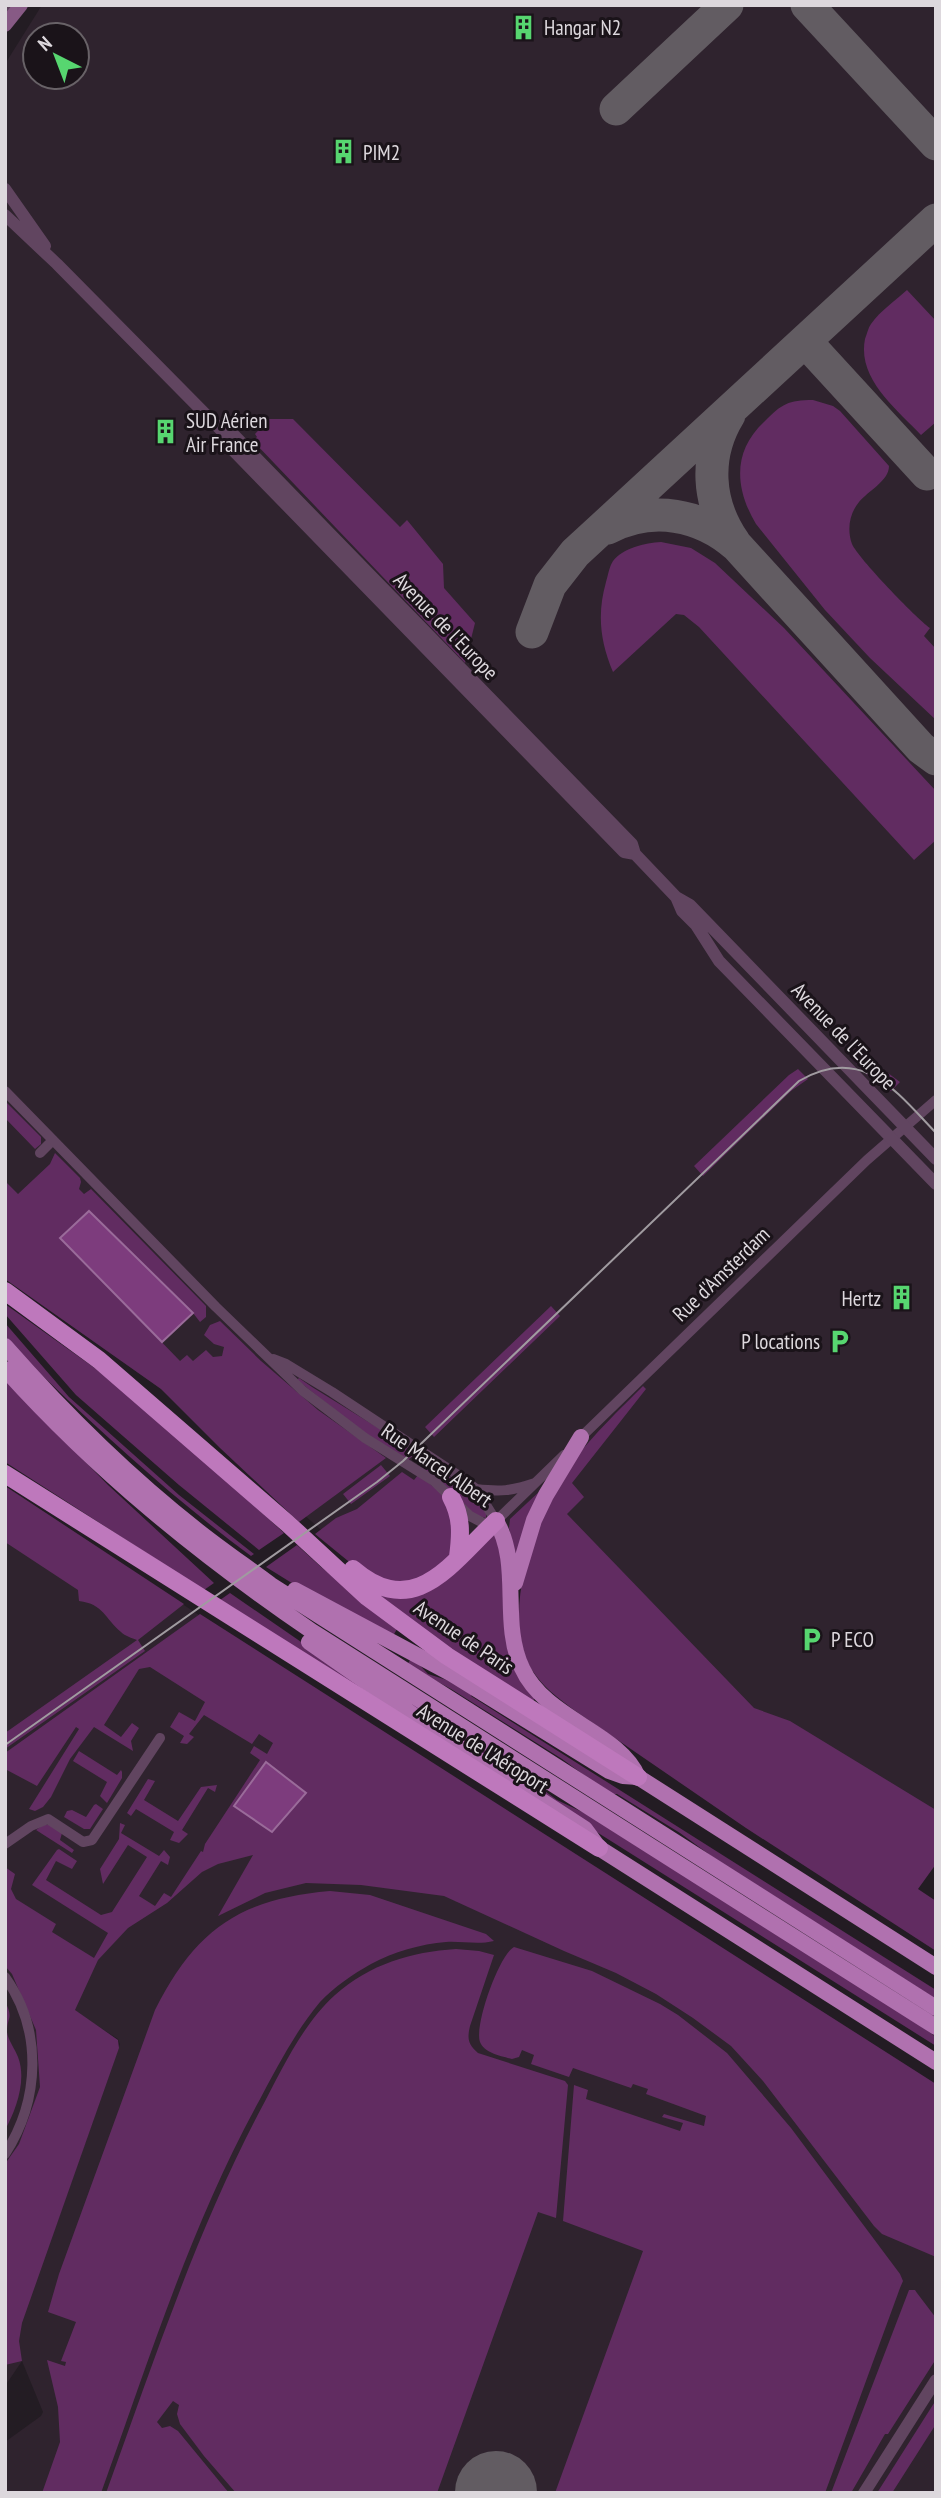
<svg xmlns="http://www.w3.org/2000/svg" width="941" height="2498" viewBox="0 0 941 2498" font-family="'PT Sans Narrow',sans-serif">
<style>
.built{fill:#2f232e;fill-rule:evenodd}
.green{fill:#612c61}
.water{fill:#7d3c7d;stroke:#9a6b9a;stroke-width:2}
.lines{fill:none;stroke-linecap:round;stroke-linejoin:round}
.taxiway{stroke:#625c62;stroke-width:33}
.runway{stroke:#625c62;stroke-width:82}
.minor{stroke:#614560;stroke-width:10}
.tertiary{stroke:#614560;stroke-width:12}
.secondary{stroke:#875a85;stroke-width:14}
.trunk{stroke:#b071af;stroke-width:16}
.motorway{stroke:#be78bc;stroke-width:18}
.tram{stroke:#a09ba0;stroke-width:2}
.labels{text-anchor:middle;dominant-baseline:central;stroke-width:6;stroke-linejoin:round;paint-order:stroke}
.poi-label{font-size:21px;fill:#ddd8dd;stroke:#1a1319;text-anchor:start}
.street-label{font-size:21px;fill:#ddd8dd;stroke:#1a1319}
</style>
<rect width="100%" height="100%" fill="#231c23"/>
<path class="built" d="M 42,5 L 936,5 L 936,1848 L 491,1528 L 378,1580 L 161,1389 L 5,1279 L 5,64 ZM 35,35 L 77,35 L 77,77 L 35,77 Z
M 5,1486 L 247,1647 L 936,2123 L 936,2493 L 5,2493 L 5,2442 L 41,2416 L 43,2412 L 22,2361 L 5,2386 L 5,2228 L 49,2245 L 120,2044 L 118,2039 L 74,2011 L 56,2076 L 5,2181 Z"/>
<path class="green" d="M 907,290 L 936,321 L 936,422 L 921,435 C 897,409 857,379 865,339 C 867,334 868,328 871,324 C 880,311 896,300 907,290 Z
M 813,400 L 833,406 L 840,411 L 889,466 C 889,481 868,491 859,502 C 849,514 847,530 852,544 C 858,558 916,618 930,628 L 924,636 L 936,649 L 936,720 L 870,658 L 825,610 L 756,524 C 734,487 733,450 765,421 C 782,404 788,400 813,400 Z
M 269,419 L 293,419 L 400,527 L 407,520 L 443,564 L 444,588 L 475,623 L 465,663 L 253,441 L 257,437 L 255,434 Z
M 661,542 L 691,548 L 715,563 L 784,628 L 936,791 L 936,840 L 914,860 L 699,627 L 684,615 L 676,614 L 613,672 C 600,641 597,614 606,582 C 608,576 609,567 613,561 C 623,548 645,543 661,542 Z
M 851,1058 L 876,1064 L 900,1082 L 891,1091 L 869,1077 Z
M 798,1069 L 808,1079 L 791,1091 L 703,1176 L 694,1166 L 789,1075 Z
M 5,1101 L 41,1137 L 41,1144 L 35,1149 L 5,1118 Z
M 55,1153 L 80,1178 L 81,1182 L 79,1189 L 84,1194 L 91,1189 L 206,1306 L 206,1317 L 200,1322 L 193,1313 L 60,1237 L 180,1361 L 187,1355 L 193,1361 L 206,1350 L 213,1357 L 222,1356 L 224,1347 L 214,1344 L 204,1335 L 210,1325 L 220,1321 L 261,1361 L 318,1410 L 386,1458 L 299,1522 L 220,1448 L 161,1389 L 5,1279 L 5,1181 L 18,1194 L 50,1164 Z
M 5,1304 L 96,1369 L 169,1428 L 284,1533 L 259,1550 L 179,1485 L 76,1395 L 5,1314 Z
M 551,1306 L 560,1316 L 434,1437 L 425,1427 Z
M 5,1323 L 69,1397 L 179,1495 L 254,1554 L 251,1556 C 179,1503 113,1443 48,1381 C 39,1372 8,1345 5,1334 C 4,1331 5,1327 5,1323 Z
M 299,1378 L 312,1387 L 417,1452 L 408,1460 L 363,1432 L 297,1380 Z
M 5,1380 L 108,1485 L 214,1583 L 204,1590 L 5,1462 Z
M 643,1386 L 646,1389 L 572,1483 L 584,1497 L 567,1514 L 754,1708 L 790,1721 L 936,1810 L 936,1864 L 918,1889 L 936,1901 L 936,1951 L 746,1828 L 574,1710 C 558,1698 543,1687 532,1670 C 498,1616 537,1505 574,1460 C 595,1433 619,1410 643,1386 Z
M 430,1461 L 468,1491 L 486,1513 L 486,1518 L 475,1515 L 421,1469 Z
M 381,1465 L 390,1476 L 351,1504 L 343,1494 Z
M 402,1472 L 414,1480 L 418,1475 C 456,1502 452,1507 454,1551 L 423,1582 L 388,1584 L 353,1565 L 315,1534 L 336,1518 L 357,1509 Z
M 5,1486 L 184,1604 L 138,1640 L 145,1651 L 5,1749 L 5,1733 L 137,1640 C 132,1638 125,1636 121,1632 C 105,1619 104,1604 79,1601 L 78,1590 L 5,1542 Z
M 542,1489 L 518,1556 L 515,1555 L 509,1528 L 510,1519 Z
M 490,1535 L 497,1535 L 502,1556 L 504,1603 L 536,1697 L 532,1702 L 421,1629 L 370,1590 L 390,1595 Z
M 297,1545 L 321,1567 L 397,1629 L 393,1636 L 295,1585 L 266,1567 Z
M 230,1593 L 352,1677 L 373,1698 L 220,1600 Z
M 200,1614 L 936,2084 L 936,2257 L 882,2234 L 874,2226 L 763,2081 L 731,2046 L 693,2018 L 656,1994 L 616,1973 L 564,1951 L 444,1896 L 361,1885 L 306,1883 L 265,1893 L 218,1916 L 253,1855 L 218,1864 L 202,1872 L 167,1903 L 128,1928 L 98,1960 L 75,2010 L 118,2040 L 119,2048 L 22,2323 L 19,2341 L 22,2361 L 5,2365 L 5,2164 L 19,2144 L 40,2087 L 36,2030 L 12,1974 L 5,1966 L 5,1867 L 15,1874 L 11,1889 L 16,1899 L 56,1924 L 52,1932 L 94,1958 L 108,1933 L 32,1885 L 57,1850 L 59,1849 L 77,1861 L 72,1869 L 56,1861 L 46,1880 L 101,1915 L 112,1912 L 147,1857 L 128,1845 L 103,1884 L 100,1869 L 119,1839 L 120,1823 L 125,1825 L 121,1833 L 159,1856 L 164,1850 L 170,1857 L 168,1865 L 161,1861 L 139,1896 L 155,1906 L 164,1893 L 171,1897 L 201,1851 L 203,1852 L 205,1844 L 260,1760 L 250,1753 L 254,1746 L 267,1754 L 273,1743 L 259,1734 L 252,1744 L 204,1715 L 189,1734 L 194,1737 L 187,1744 L 180,1743 L 184,1736 L 170,1727 L 179,1712 L 195,1721 L 205,1702 L 150,1667 L 139,1669 L 104,1725 L 121,1737 L 132,1723 L 139,1728 L 131,1741 L 133,1751 L 94,1727 L 70,1759 L 51,1797 L 43,1807 L 35,1811 L 29,1809 L 79,1729 L 76,1727 L 37,1786 L 5,1769 L 5,1753 Z
M 412,1657 L 428,1674 L 475,1689 L 471,1696 L 936,1990 L 936,1999 L 714,1858 L 680,1833 L 617,1794 L 610,1794 L 562,1759 L 451,1689 L 407,1665 Z
M 411,1702 L 523,1775 L 557,1800 L 595,1818 L 911,2019 L 936,2037 L 936,2046 L 557,1807 L 408,1706 Z
M 79,1751 L 117,1775 L 121,1770 L 122,1772 L 122,1778 L 107,1803 L 100,1796 L 107,1782 L 73,1761 Z
M 148,1779 L 155,1781 L 144,1800 L 178,1821 L 201,1787 L 217,1785 L 215,1792 L 208,1788 L 182,1830 L 188,1834 L 179,1843 L 170,1840 L 174,1832 L 136,1809 L 131,1816 L 127,1813 Z
M 96,1804 L 103,1809 L 90,1829 L 84,1829 L 64,1817 L 67,1811 L 72,1810 L 86,1817 L 94,1805 Z
M 43,1825 L 50,1825 L 62,1833 L 60,1840 L 74,1850 L 72,1853 L 36,1830 Z
M 330,1891 L 370,1895 L 486,1934 L 494,1941 C 478,1945 462,1941 446,1942 C 421,1944 393,1952 371,1964 C 353,1974 334,1987 320,2002 C 295,2032 277,2067 259,2101 C 191,2225 149,2360 101,2493 L 42,2493 L 60,2442 L 58,2407 L 47,2360 L 65,2366 L 66,2362 L 61,2361 L 76,2322 L 48,2312 L 59,2274 L 155,2010 C 196,1929 240,1899 330,1891 Z
M 514,1947 L 592,1971 L 660,2004 L 678,2015 L 727,2053 L 791,2128 L 900,2274 L 903,2281 L 900,2288 L 825,2493 L 555,2493 L 643,2251 L 563,2221 L 574,2085 L 588,2090 L 586,2099 L 680,2131 L 683,2123 L 662,2117 L 664,2114 L 704,2126 L 706,2116 L 646,2094 L 648,2089 L 633,2084 L 631,2088 L 573,2068 L 569,2077 L 531,2064 L 534,2055 L 522,2050 L 519,2057 L 512,2059 C 501,2056 484,2053 480,2042 C 474,2026 499,1955 514,1947 Z
M 456,1949 L 479,1951 L 494,1955 L 470,2026 C 467,2039 468,2044 478,2053 L 565,2081 L 568,2085 L 556,2218 L 538,2212 L 437,2493 L 236,2493 L 204,2456 L 180,2424 L 177,2414 L 179,2405 L 173,2401 L 157,2422 L 162,2428 L 170,2426 L 178,2431 L 229,2493 L 106,2493 C 154,2361 197,2229 263,2105 C 283,2067 303,2024 335,1995 C 370,1964 411,1952 456,1949 Z
M 5,2001 C 14,2020 7,2016 7,2032 C 8,2040 15,2049 18,2057 C 27,2080 16,2110 5,2130 Z
M 909,2290 L 915,2290 L 917,2293 L 936,2318 L 936,2359 L 888,2434 L 885,2434 L 851,2493 L 831,2493 Z
M 936,2400 L 936,2424 L 892,2493 L 877,2493 Z"/>
<path class="water" d="M 89,1211 L 193,1313 L 162,1342 L 60,1238 Z
M 266,1762 L 306,1793 L 272,1832 L 234,1806 Z"/>
<g class="lines">
<path class="taxiway" d="M 807,5 L 936,144
M 616,109 L 727,5
M 805,341 L 927,474
M 729,415 C 704,456 707,503 734,542
M 608,528 C 652,505 701,514 737,546 L 921,748 L 936,759
M 532,632 L 550,585 L 575,553 L 936,220"/>
<path class="runway" d="M 496,2493 L 496,2492"/>
<path class="minor" d="M 5,8 L 7,5
M 5,1091 L 216,1307 L 303,1391 L 365,1438 L 434,1481 L 470,1516 L 485,1524 L 496,1521 L 564,1455
M 40,1153 L 53,1140
M 273,1359 L 286,1364 L 332,1392 L 462,1478 L 476,1489 L 496,1521
M 579,1439 L 867,1160 L 936,1100
M 476,1489 C 501,1492 511,1491 535,1483
M 5,1844 L 31,1826 L 48,1819 L 83,1842 L 92,1840 L 160,1738
M 5,1977 C 43,2030 40,2100 5,2154"/>
<path class="tertiary" d="M 5,189 L 45,246
M 5,215 L 57,264 L 223,432 L 226,443 L 624,852 L 635,854
M 223,432 L 232,433 L 632,844 L 635,854 L 676,897 L 690,905 L 936,1159
M 676,897 L 682,911 L 696,925 L 719,961 L 936,1184
M 864,2493 L 936,2380"/>
<path class="secondary" d="M 5,25 L 21,5"/>
<path class="trunk" d="M 5,1346 C 64,1413 128,1476 198,1531 C 222,1550 247,1567 271,1585 L 936,2008
M 5,1369 C 98,1472 199,1554 313,1632 L 936,2027
M 496,1521 C 522,1565 500,1622 522,1668 C 545,1719 619,1732 638,1777
M 515,1583 L 534,1520 L 546,1495 L 581,1437
M 295,1590 L 452,1674 L 609,1771 L 623,1776 L 638,1777 L 936,1967
M 309,1642 L 459,1747 L 585,1829 L 599,1848 L 936,2062"/>
<path class="motorway" d="M 5,1291 L 99,1360 L 287,1523 L 366,1596 L 447,1656 L 638,1777
M 5,1474 L 599,1848
M 451,1497 C 462,1517 461,1534 458,1557
M 353,1569 C 415,1622 451,1563 496,1521"/>
<path class="tram" d="M 5,1745 L 377,1482 L 403,1461 L 799,1081 C 862,1044 896,1091 936,1133"/>
</g>
<defs>
<symbol id="building-bare" viewBox="-9 -9 18 18"><path d="M-4-6H4V6H1V3H-1V6H-4ZM-2.5-4.3h1.7v1.8h-1.7ZM.8-4.3h1.7v1.8H.8ZM-2.5-1h1.7V.8h-1.7ZM.8-1h1.7V.8H.8Z" fill="#57d670" stroke="#1a1319" stroke-width="2.5" paint-order="stroke"/></symbol>
<symbol id="parking-bare" viewBox="-9 -9 18 18"><path d="M-3.5-5.5H1a3.5 3.5 0 0 1 0 7H-1V5.5H-3.5ZM-1-3.4V-.6H.8a1.4 1.4 0 0 0 0-2.8Z" fill="#57d670" stroke="#1a1319" stroke-width="2.5" paint-order="stroke"/></symbol>
</defs>
<g fill-rule="evenodd">
<use href="#building-bare" x="506" y="10" width="35" height="35"/>
<use href="#building-bare" x="326" y="134" width="35" height="35"/>
<use href="#building-bare" x="148" y="414" width="35" height="35"/>
<use href="#building-bare" x="884" y="1280" width="35" height="35"/>
<use href="#parking-bare" x="822" y="1324" width="35" height="35"/>
<use href="#parking-bare" x="794" y="1622" width="35" height="35"/>
</g>
<g class="labels">
<g class="poi-label">
<text x="544" y="27">Hangar N2</text>
<text x="363" y="152">PIM2</text>
<text x="186" y="420">SUD Aérien<tspan x="186" dy="24">Air France</tspan></text>
<text x="881" y="1298" text-anchor="end">Hertz</text>
<text x="820" y="1341" text-anchor="end">P locations</text>
<text x="831" y="1639">P ECO</text>
</g>
<g class="street-label">
<text transform="translate(446 626) rotate(46)">Avenue de l'Europe</text>
<text transform="translate(844 1036) rotate(46)">Avenue de l'Europe</text>
<text transform="translate(721 1274) rotate(-44)">Rue d'Amsterdam</text>
<text transform="translate(437 1465) rotate(35)">Rue Marcel Albert</text>
<text transform="translate(464 1637) rotate(34)">Avenue de Paris</text>
<text transform="translate(483 1748) rotate(32)">Avenue de l'Aéroport</text>
</g>
</g>
<rect width="941" height="2498" fill="none" stroke="#ddd8dd" stroke-width="14"/>
<g transform="translate(56 56) rotate(318)"><circle r="33" fill="#1a1319" stroke="#686267" stroke-width="2"/>
<path d="M0-5L12 26L0 18L-12 26Z" fill="#57d670"/>
<text y="-10" font-size="19" font-weight="bold" text-anchor="middle" fill="#ddd8dd">N</text>
</g>
</svg>
